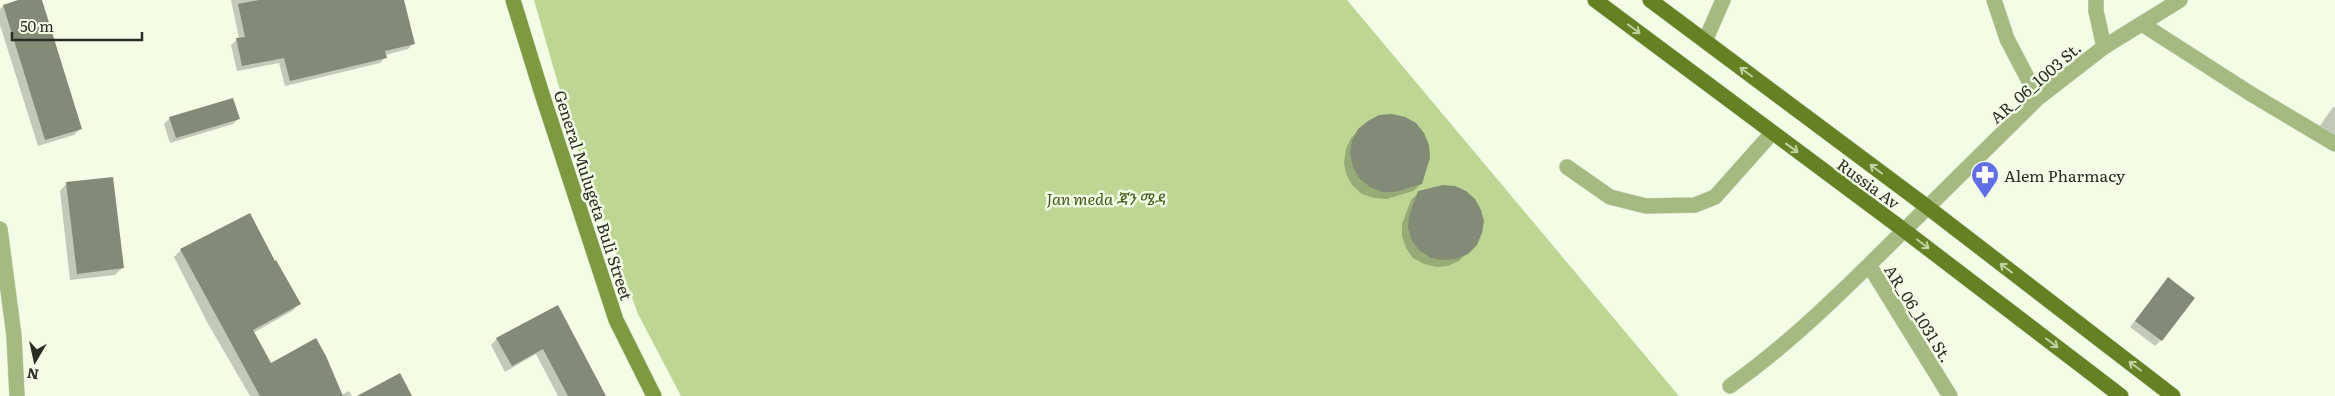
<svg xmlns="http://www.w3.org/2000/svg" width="2335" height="396" viewBox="0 0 2335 396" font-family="Literata,'Noto Sans Ethiopic',serif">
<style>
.green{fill:#bdd694}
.shadow{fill:#0003}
.building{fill:#828b76}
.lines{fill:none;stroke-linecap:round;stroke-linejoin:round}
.minor-casing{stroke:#cfd7c2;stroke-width:16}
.secondary-casing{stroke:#cfd7c2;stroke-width:16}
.primary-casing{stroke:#cfd7c2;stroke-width:16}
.minor{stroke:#a4ba81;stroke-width:15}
.secondary{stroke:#7d9a40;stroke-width:15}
.primary{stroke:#648124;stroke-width:15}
.oneway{stroke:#c1d1a1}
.labels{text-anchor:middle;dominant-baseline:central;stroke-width:5;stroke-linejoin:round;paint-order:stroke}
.street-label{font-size:16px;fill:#2a2d25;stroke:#f3fce5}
.poi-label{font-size:16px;fill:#2a2d25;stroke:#f3fce5;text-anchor:start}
.park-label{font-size:16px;font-style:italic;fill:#45591a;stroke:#f3fce5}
</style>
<rect width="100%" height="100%" fill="#f3fce5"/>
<path class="green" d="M 534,0 L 1347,0 L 1679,396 L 681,396 L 638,314 L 573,136 Z"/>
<path class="shadow" d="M 22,0 L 41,0 L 81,128 L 74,135 L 38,146 L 0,25 L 0,9 L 3,6 Z
M 231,0 L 403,0 L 414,43 L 408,49 L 385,55 L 385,57 L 380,63 L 285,86 L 279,63 L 237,71 L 231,45 L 239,38 Z
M 2333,107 L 2335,108 L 2335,138 L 2319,127 Z
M 170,118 L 238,119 L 233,124 L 170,143 L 164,124 Z
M 1359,130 L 1421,184 L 1413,191 L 1387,199 L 1374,198 L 1362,194 L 1352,185 L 1346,174 L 1344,162 L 1346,149 L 1351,138 Z
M 67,183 L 122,268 L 115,275 L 70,280 L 60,191 Z
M 1419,192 L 1476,244 L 1459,261 L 1448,266 L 1436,267 L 1424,264 L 1413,258 L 1406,248 L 1402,236 L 1402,224 L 1411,200 Z
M 249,215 L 274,263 L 299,304 L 292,311 L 253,333 L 271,365 L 341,395 L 349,391 L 352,396 L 250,396 L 207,322 L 174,257 L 181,250 Z
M 2163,285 L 2161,340 L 2155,346 L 2130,327 Z
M 557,307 L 604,396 L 558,396 L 536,354 L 505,372 L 491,345 L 497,339 Z"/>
<path class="building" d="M 18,0 L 42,0 L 82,129 L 45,140 L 3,5 Z
M 259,0 L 404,0 L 415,44 L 385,51 L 387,58 L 290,81 L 284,58 L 242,66 L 236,38 L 245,37 L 238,4 Z
M 233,98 L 240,119 L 176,138 L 169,117 Z
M 1392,114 L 1405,117 L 1416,123 L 1424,133 L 1429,145 L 1430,158 L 1422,184 L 1395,192 L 1382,192 L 1370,187 L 1359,178 L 1353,167 L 1350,154 L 1352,141 L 1358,129 L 1368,121 L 1379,115 Z
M 113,177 L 124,268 L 77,274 L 66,182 Z
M 1443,185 L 1455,186 L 1466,191 L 1475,199 L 1481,210 L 1484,221 L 1482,233 L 1477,245 L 1468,254 L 1456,259 L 1444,260 L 1431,258 L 1420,251 L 1412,241 L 1408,228 L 1409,216 L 1418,191 Z
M 250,213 L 275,261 L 276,260 L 301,304 L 253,330 L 271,363 L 316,338 L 326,356 L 343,396 L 260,396 L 180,249 Z
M 2168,277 L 2195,298 L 2162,341 L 2135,321 Z
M 558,305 L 606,396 L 568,396 L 543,349 L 512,366 L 496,338 Z
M 400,373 L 412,396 L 357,396 Z"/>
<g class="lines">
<defs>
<path id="minor" d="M 1994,0 L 2007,39 L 2038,98
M 2096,0 L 2096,11 L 2104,47
M 2142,24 L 2251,94 L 2335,144
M 1705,41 L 1723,0
M 1567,167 L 1610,197 L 1646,206 L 1695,205 L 1715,197 L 1772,133
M 0,229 L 14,336 L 17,396
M 1730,386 C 1782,349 1823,310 1869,265
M 1950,396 L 1869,265 L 2038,98 L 2104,47 L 2180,0"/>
<path id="secondary" d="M 513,0 L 542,94 L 616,320 L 654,396"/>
<path id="primary" d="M 1595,0 L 1905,231 L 2121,396
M 1650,0 L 1926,206 L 2173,396"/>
</defs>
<use href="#minor" class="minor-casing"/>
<use href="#secondary" class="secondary-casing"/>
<use href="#primary" class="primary-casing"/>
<use href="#minor" class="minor"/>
<use href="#secondary" class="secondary"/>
<use href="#primary" class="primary"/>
</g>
<defs><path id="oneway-shaft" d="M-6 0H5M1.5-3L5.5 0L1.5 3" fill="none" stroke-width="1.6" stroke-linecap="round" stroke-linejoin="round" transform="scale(1.25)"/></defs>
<g class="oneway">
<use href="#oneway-shaft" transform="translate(1634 29) rotate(37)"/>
<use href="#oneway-shaft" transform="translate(1746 72) rotate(-143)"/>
<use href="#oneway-shaft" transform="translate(1792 148) rotate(36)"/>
<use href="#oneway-shaft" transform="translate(1876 169) rotate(-143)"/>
<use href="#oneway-shaft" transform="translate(1923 244) rotate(37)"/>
<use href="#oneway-shaft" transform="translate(2006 268) rotate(-143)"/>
<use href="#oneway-shaft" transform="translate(2052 343) rotate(37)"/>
<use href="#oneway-shaft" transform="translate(2135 366) rotate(-143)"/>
</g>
<defs>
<symbol id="pharmacy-pin" viewBox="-11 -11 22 30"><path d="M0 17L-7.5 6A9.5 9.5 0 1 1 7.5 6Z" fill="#616ee6" stroke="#f3fce5"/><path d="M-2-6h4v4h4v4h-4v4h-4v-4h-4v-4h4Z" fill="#fff"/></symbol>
</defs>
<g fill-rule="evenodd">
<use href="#pharmacy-pin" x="1969" y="159" width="32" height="43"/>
</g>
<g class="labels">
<g class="street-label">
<text transform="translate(2035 82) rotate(-41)">AR_06_1003 St.</text>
<text transform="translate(1869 183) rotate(36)">Russia Av</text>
<text transform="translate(594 195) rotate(72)">General Mulugeta Buli Street</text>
<text transform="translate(1919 313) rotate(58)">AR_06_1031 St.</text>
</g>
<g class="poi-label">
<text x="2004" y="175">Alem Pharmacy</text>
</g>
<g class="park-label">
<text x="1106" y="198">Jan meda ጃን ሜዳ</text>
</g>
</g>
<g transform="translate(35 361) rotate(189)" stroke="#f3fce5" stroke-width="4" paint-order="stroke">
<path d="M0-4L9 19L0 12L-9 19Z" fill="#2a2d25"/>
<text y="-8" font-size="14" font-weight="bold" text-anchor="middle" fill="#2a2d25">N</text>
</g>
<path d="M12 32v8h130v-8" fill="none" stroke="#2a2d25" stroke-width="2.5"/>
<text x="20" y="32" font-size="15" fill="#2a2d25" stroke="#f3fce5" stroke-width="4" paint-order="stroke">50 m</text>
</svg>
